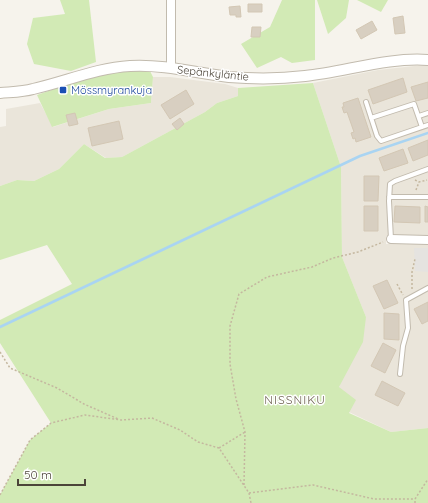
<svg xmlns="http://www.w3.org/2000/svg" width="428" height="503" viewBox="0 0 428 503" font-family="Quicksand,sans-serif">
<style>
.residential{fill:#eae5da}
.green{fill:#d2eab5}
.parking{fill:#e5e3e0}
.lines{fill:none;stroke-linecap:round;stroke-linejoin:round}
.stream{stroke:#a9d4f2;stroke-width:2.5}
.building{fill:#d8cfc1;stroke:#d3c7b4}
.service-casing{stroke:#c2bbae;stroke-width:6}
.minor-casing{stroke:#c2bbae;stroke-width:10}
.tertiary-casing{stroke:#c2bbae;stroke-width:12}
.path{stroke:#c4b79f;stroke-width:1.5;stroke-dasharray:2 2;stroke-linecap:butt}
.service{stroke:#fff;stroke-width:4}
.minor{stroke:#fff;stroke-width:8}
.tertiary{stroke:#fff;stroke-width:10}
.transit-dot{fill:#1a4fb4;stroke:#fff;stroke-width:1.5}
.labels{text-anchor:middle;dominant-baseline:central;stroke-width:3;stroke-linejoin:round;paint-order:stroke}
.street-label{font-size:11px;fill:#4b4439;stroke:#fff}
.transit-label{font-size:11px;fill:#164399;stroke:#fff;text-anchor:start}
.neighbourhood-label{font-size:12px;letter-spacing:1px;fill:#6e6250;stroke:#fff}
</style>
<rect width="100%" height="100%" fill="#f6f3ec"/>
<path class="residential" d="M 423,65 L 428,65 L 428,236 L 386,236 L 386,244 L 428,244 L 428,428 L 391,432 L 349,412 L 339,387 L 366,317 L 342,257 L 341,167 L 313,83 L 378,70 Z
M 153,77 L 170,77 L 225,84 L 238,88 L 238,96 L 217,103 L 205,112 L 122,157 L 106,158 L 84,144 L 59,169 L 34,181 L 17,180 L 0,186 L 0,127 L 6,126 L 6,109 L 40,103 L 53,127 L 109,109 L 151,103 Z"/>
<path class="green" d="M 60,0 L 89,0 L 96,62 L 71,71 L 34,64 L 27,44 L 33,18 L 65,14 Z
M 282,0 L 315,0 L 315,60 L 292,63 L 281,57 L 257,68 L 241,44 L 270,27 Z
M 317,0 L 349,0 L 346,18 L 328,34 Z
M 357,0 L 388,0 L 381,12 Z
M 120,71 L 150,71 L 153,77 L 151,103 L 109,109 L 52,127 L 37,95 L 85,78 Z
M 313,83 L 341,167 L 342,257 L 366,317 L 363,342 L 339,387 L 356,400 L 349,413 L 391,432 L 428,428 L 428,503 L 0,503 L 0,495 L 30,440 L 51,423 L 0,343 L 0,320 L 72,284 L 47,245 L 0,260 L 0,186 L 17,180 L 34,181 L 59,169 L 84,144 L 105,158 L 122,157 L 205,112 L 217,103 L 238,96 L 238,88 Z"/>
<path class="parking" d="M 414,248 L 428,248 L 428,272 L 415,271 Z"/>
<g class="lines">
<path class="stream" d="M 0,327 L 360,156 L 428,133"/>
</g>
<path class="building" d="M 248,4 L 262,4 L 262,12 L 248,12 Z
M 240,6 L 241,17 L 236,17 L 236,15 L 230,15 L 229,7 Z
M 403,16 L 405,33 L 395,34 L 393,18 Z
M 372,21 L 377,30 L 361,39 L 356,30 Z
M 252,27 L 261,27 L 260,37 L 251,37 Z
M 403,78 L 407,92 L 373,104 L 368,90 Z
M 428,82 L 428,98 L 416,101 L 411,87 Z
M 186,90 L 194,104 L 170,119 L 161,105 Z
M 358,98 L 371,137 L 356,142 L 355,138 L 353,139 L 351,133 L 354,132 L 347,112 L 344,113 L 342,107 L 344,107 L 343,103 Z
M 75,113 L 78,124 L 69,126 L 66,115 Z
M 180,118 L 184,124 L 177,130 L 172,124 Z
M 119,121 L 123,139 L 92,146 L 88,128 Z
M 428,140 L 428,155 L 413,161 L 408,148 Z
M 403,149 L 408,163 L 384,171 L 379,158 Z
M 364,176 L 379,176 L 378,201 L 364,201 Z
M 364,206 L 378,206 L 378,231 L 364,231 Z
M 395,206 L 420,207 L 420,223 L 394,222 Z
M 425,206 L 428,207 L 428,222 L 425,222 Z
M 387,280 L 398,303 L 384,309 L 373,286 Z
M 428,302 L 428,321 L 422,324 L 414,309 Z
M 384,313 L 399,314 L 399,340 L 384,339 Z
M 383,343 L 396,350 L 385,373 L 371,366 Z
M 382,381 L 405,393 L 398,406 L 375,395 Z"/>
<g class="lines">
<defs>
<path id="service" d="M 366,102 L 377,136 L 381,141 L 428,125
M 419,116 L 428,113
M 371,118 L 414,104 L 422,127
M 389,197 L 428,197
M 391,239 L 389,201 L 390,184 L 395,181 L 428,169
M 400,374 L 403,346 L 408,328 L 406,300 L 428,288"/>
<path id="minor" d="M 171,68 L 171,0
M 391,239 L 428,240"/>
<path id="tertiary" d="M 0,93 C 11,92 23,92 33,89 C 65,82 96,68 130,66 C 163,64 197,73 229,77 C 254,79 280,79 305,76 C 345,72 387,57 428,60"/>
</defs>
<use href="#service" class="service-casing"/>
<use href="#minor" class="minor-casing"/>
<use href="#tertiary" class="tertiary-casing"/>
<path class="path" d="M 415,180 L 419,182 L 427,180
M 416,190 L 419,182
M 397,284 L 403,295
M 412,289 L 412,272 L 415,259
M 0,352 L 10,368 L 57,388 L 84,404 L 118,419
M 219,448 L 245,432
M 244,485 L 245,432 L 236,399 L 230,364 L 230,326 L 239,294 L 267,277 L 312,267 L 333,258 L 358,252 L 383,242
M 249,493 L 313,485 L 374,499 L 415,499
M 0,495 L 30,440 L 51,423 L 85,415 L 121,420 L 152,418 L 180,430 L 198,442 L 219,448 L 249,493 L 251,503
M 415,503 L 415,499 L 428,479"/>
<use href="#service" class="service"/>
<use href="#minor" class="minor"/>
<use href="#tertiary" class="tertiary"/>
</g>
<rect class="transit-dot" x="59" y="86" width="8" height="8" rx="2"/>
<g class="labels">
<g class="street-label">
<text transform="translate(213 73) rotate(6)">Sepänkyläntie</text>
</g>
<g class="transit-label">
<text x="71" y="90">Mössmyrankuja</text>
</g>
<g class="neighbourhood-label">
<text x="295" y="399">NISSNIKU</text>
</g>
</g>
<path d="M18 479v6h67v-6" fill="none" stroke="#4b4439" stroke-width="2"/>
<text x="24" y="479" font-size="12" fill="#4b4439" stroke="#ffffff" stroke-width="3" paint-order="stroke">50 m</text>
</svg>
